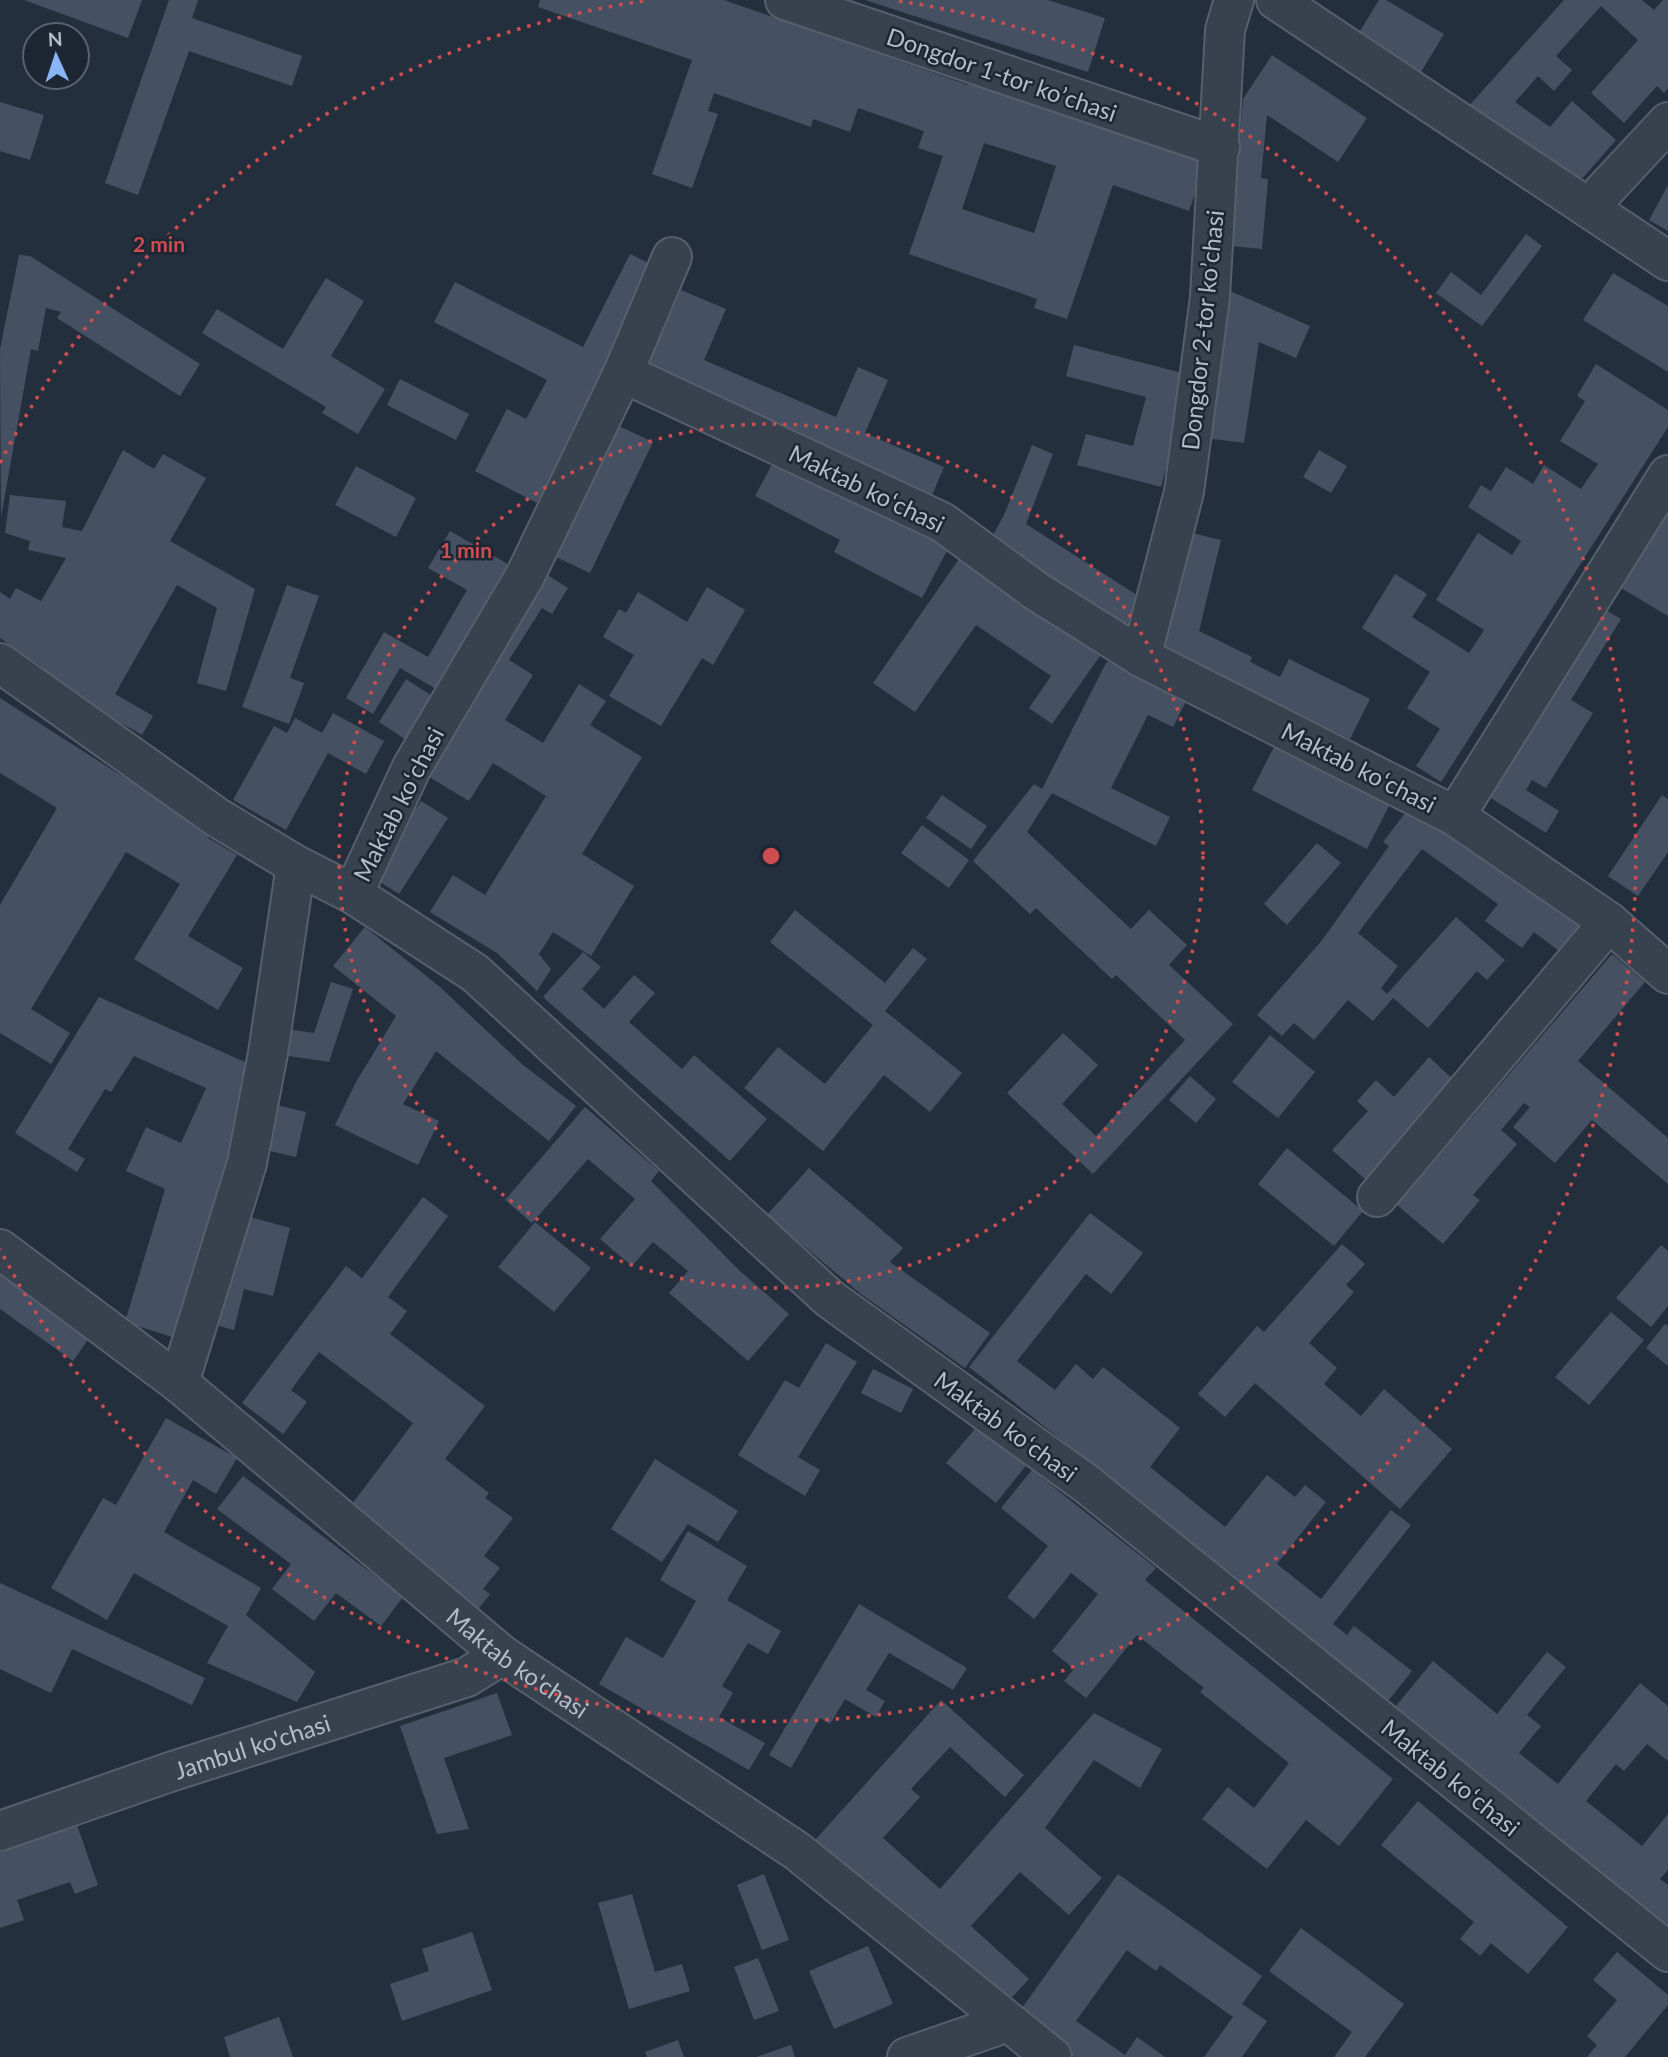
<svg xmlns="http://www.w3.org/2000/svg" width="1668" height="2057" viewBox="0 0 1668 2057" font-family="Lato,sans-serif">
<style>
.building{fill:#455162;fill-rule:evenodd}
.lines{fill:none;stroke-linecap:round;stroke-linejoin:round}
.minor-casing{stroke:#565f6c;stroke-width:42}
.minor{stroke:#38414e;stroke-width:38}
.ring{fill:none;stroke:#ce4d50;stroke-width:3.5;stroke-dasharray:3.5 7}
.labels{text-anchor:middle;dominant-baseline:central;stroke-width:5;stroke-linejoin:round;paint-order:stroke}
.street-label{font-size:24px;fill:#b4bcc9;stroke:#1d2633}
.centre{fill:#ce4d50;stroke:#1d2633;stroke-width:3.5}
.ring-label{font-size:21px;text-anchor:middle;font-weight:bold;fill:#ce4d50;stroke:#1d2633;stroke-width:5;stroke-linejoin:round;paint-order:stroke}
</style>
<rect width="100%" height="100%" fill="#242f3e"/>
<path class="building" d="M 24,0 L 142,0 L 128,38 Z
M 169,0 L 198,0 L 192,18 L 302,56 L 292,86 L 189,51 L 138,195 L 105,183 Z
M 540,0 L 724,0 L 968,85 L 970,78 L 1207,160 L 1189,211 L 1113,185 L 1067,319 L 1034,308 L 1037,299 L 909,254 L 943,156 L 918,148 L 924,131 L 858,108 L 850,132 L 813,119 L 811,127 L 714,93 L 708,111 L 718,114 L 692,188 L 652,174 L 692,60 L 538,7 ZM 984,143 L 1056,166 L 1034,233 L 962,209 Z
M 865,0 L 1048,0 L 1105,18 L 1088,72 Z
M 1379,0 L 1386,0 L 1444,34 L 1418,77 L 1355,39 Z
M 1564,0 L 1642,0 L 1654,10 L 1663,0 L 1668,0 L 1668,88 L 1664,93 L 1657,86 L 1624,123 L 1591,93 L 1638,40 L 1601,6 L 1556,56 L 1572,70 L 1554,91 L 1538,76 L 1515,102 L 1550,127 L 1572,101 L 1616,140 L 1580,181 L 1467,108 Z
M 1272,55 L 1367,118 L 1338,162 L 1267,115 L 1261,178 L 1268,179 L 1262,249 L 1231,246 L 1243,99 Z
M 0,102 L 44,115 L 30,160 L 0,151 Z
M 1668,185 L 1668,231 L 1649,220 Z
M 1526,234 L 1542,246 L 1482,326 L 1436,293 L 1451,272 L 1481,295 Z
M 630,254 L 657,267 L 537,503 L 475,471 L 507,409 L 526,419 L 547,380 L 434,322 L 455,282 L 583,347 Z
M 19,255 L 30,256 L 200,364 L 180,396 L 57,318 L 61,312 L 46,308 L 38,351 L 31,349 L 1,517 L 0,349 Z
M 1613,273 L 1668,306 L 1668,372 L 1583,320 Z
M 326,278 L 364,301 L 331,356 L 385,389 L 358,434 L 322,413 L 326,407 L 202,333 L 217,309 L 283,349 Z
M 681,290 L 726,309 L 704,360 L 836,417 L 858,367 L 888,380 L 865,433 L 944,467 L 930,500 L 645,373 Z
M 1228,290 L 1310,326 L 1296,358 L 1259,342 L 1244,443 L 1206,438 Z
M 1074,345 L 1190,375 L 1161,487 L 1077,465 L 1086,434 L 1133,446 L 1146,397 L 1066,376 Z
M 1596,364 L 1668,410 L 1668,427 L 1441,782 L 1416,766 L 1440,729 L 1407,708 L 1430,672 L 1362,628 L 1395,574 L 1427,594 L 1412,617 L 1469,653 L 1484,630 L 1436,600 L 1478,533 L 1512,555 L 1521,541 L 1468,507 L 1481,485 L 1491,491 L 1506,467 L 1533,484 L 1544,465 L 1581,489 L 1598,464 L 1560,441 L 1585,401 L 1577,396 Z
M 400,379 L 469,414 L 456,440 L 387,405 Z
M 608,421 L 653,442 L 590,573 L 545,552 Z
M 1032,445 L 1053,454 L 1026,524 L 1140,597 L 1125,628 L 989,542 L 1004,515 Z
M 123,450 L 154,469 L 163,454 L 206,478 L 170,541 L 255,589 L 226,691 L 197,683 L 217,608 L 177,585 L 115,694 L 153,716 L 142,735 L 36,674 L 41,666 L 0,638 L 0,592 L 10,599 L 16,588 L 41,601 L 66,558 L 28,550 L 30,541 L 5,533 L 10,495 L 66,501 L 62,527 L 82,531 Z
M 1319,450 L 1347,466 L 1331,493 L 1303,477 Z
M 777,455 L 950,545 L 922,598 L 834,552 L 840,540 L 755,496 Z
M 356,466 L 416,498 L 396,537 L 335,505 Z
M 1668,510 L 1668,616 L 1621,588 Z
M 450,531 L 520,571 L 448,696 L 400,668 L 373,714 L 346,698 L 384,632 L 428,657 L 467,590 L 428,568 Z
M 1188,532 L 1221,540 L 1199,631 L 1252,657 L 1250,662 L 1280,677 L 1289,659 L 1370,699 L 1350,739 L 1160,646 Z
M 959,559 L 1100,656 L 1052,724 L 1029,708 L 1051,676 L 976,625 L 915,712 L 873,683 Z
M 540,570 L 568,588 L 552,614 L 542,608 L 509,660 L 533,675 L 505,720 L 543,743 L 579,684 L 606,701 L 590,725 L 642,757 L 582,854 L 634,886 L 591,956 L 553,932 L 539,954 L 551,969 L 537,991 L 497,953 L 430,912 L 453,875 L 485,895 L 546,796 L 493,763 L 469,801 L 416,769 Z
M 287,585 L 319,596 L 290,678 L 304,683 L 289,724 L 242,707 Z
M 707,587 L 745,610 L 713,665 L 702,658 L 661,726 L 609,696 L 634,655 L 603,637 L 619,609 L 626,613 L 638,592 L 687,622 Z
M 1602,608 L 1621,619 L 1571,700 L 1593,713 L 1546,788 L 1532,780 L 1526,790 L 1559,811 L 1546,833 L 1486,795 Z
M 1107,661 L 1186,701 L 1173,727 L 1148,715 L 1111,788 L 1170,817 L 1156,846 L 1052,793 L 1027,832 L 1131,929 L 1149,910 L 1187,945 L 1169,965 L 1233,1024 L 1093,1174 L 1007,1093 L 1063,1033 L 1098,1065 L 1062,1104 L 1096,1136 L 1185,1040 L 1116,975 L 1112,979 L 1036,908 L 1030,914 L 973,861 L 1034,784 L 1042,789 Z
M 406,679 L 432,696 L 405,739 L 379,722 Z
M 0,698 L 122,776 L 212,830 L 208,838 L 237,855 L 188,936 L 243,968 L 218,1010 L 134,959 L 180,884 L 126,852 L 31,1009 L 70,1033 L 51,1064 L 0,1033 L 0,905 L 57,808 L 0,773 Z
M 333,713 L 384,741 L 366,774 L 328,753 L 286,830 L 233,800 L 274,726 L 287,733 L 295,718 L 322,733 Z
M 1276,743 L 1391,802 L 1367,849 L 1252,790 Z
M 942,795 L 987,826 L 971,849 L 926,818 Z
M 1662,795 L 1668,799 L 1668,852 L 1638,896 L 1608,876 Z
M 421,801 L 448,818 L 399,894 L 372,877 Z
M 1412,804 L 1582,927 L 1563,954 L 1534,932 L 1522,948 L 1485,921 L 1498,904 L 1422,849 L 1358,933 L 1398,966 L 1381,988 L 1387,994 L 1456,917 L 1505,960 L 1487,980 L 1477,971 L 1428,1028 L 1393,998 L 1373,1021 L 1348,1000 L 1314,1040 L 1294,1023 L 1282,1036 L 1257,1015 L 1323,939 L 1389,846 L 1383,842 Z
M 922,825 L 969,860 L 949,888 L 901,853 Z
M 1317,843 L 1341,863 L 1287,925 L 1264,904 Z
M 795,910 L 885,983 L 913,948 L 927,959 L 885,1011 L 962,1073 L 930,1112 L 884,1075 L 823,1151 L 744,1088 L 778,1047 L 825,1084 L 873,1025 L 770,942 Z
M 365,927 L 440,987 L 522,1064 L 576,1106 L 549,1141 L 436,1051 L 403,1104 L 439,1121 L 418,1165 L 335,1125 L 356,1082 L 396,1016 L 333,966 Z
M 583,952 L 601,967 L 582,989 L 604,1009 L 634,975 L 655,993 L 629,1022 L 682,1069 L 694,1055 L 767,1119 L 730,1161 L 543,997 Z
M 1612,954 L 1645,982 L 1578,1061 L 1668,1138 L 1668,1184 L 1592,1120 L 1555,1163 L 1513,1127 L 1530,1107 L 1524,1103 L 1501,1130 L 1517,1144 L 1473,1195 L 1480,1200 L 1443,1244 L 1397,1205 Z
M 331,982 L 353,989 L 329,1062 L 269,1053 L 273,1027 L 314,1033 Z
M 99,997 L 256,1067 L 175,1338 L 125,1322 L 165,1189 L 126,1171 L 146,1127 L 181,1143 L 206,1088 L 134,1056 L 111,1092 L 105,1089 L 68,1149 L 85,1159 L 77,1172 L 15,1133 Z
M 1270,1035 L 1315,1072 L 1278,1118 L 1232,1082 Z
M 1429,1057 L 1456,1082 L 1366,1180 L 1332,1150 L 1368,1111 L 1357,1101 L 1376,1080 L 1394,1097 Z
M 1190,1076 L 1216,1099 L 1196,1123 L 1169,1100 Z
M 272,1104 L 306,1112 L 296,1157 L 261,1149 Z
M 585,1107 L 659,1171 L 651,1181 L 739,1270 L 789,1314 L 748,1361 L 669,1293 L 688,1271 L 653,1242 L 632,1266 L 600,1239 L 635,1199 L 588,1159 L 532,1223 L 505,1200 Z
M 1287,1148 L 1363,1211 L 1334,1246 L 1258,1184 Z
M 809,1168 L 903,1248 L 890,1262 L 990,1333 L 965,1368 L 861,1294 L 767,1215 Z
M 423,1197 L 448,1216 L 388,1297 L 407,1311 L 390,1334 L 485,1406 L 445,1459 L 489,1493 L 485,1498 L 513,1518 L 484,1556 L 500,1568 L 483,1589 L 490,1594 L 474,1615 L 349,1508 L 413,1423 L 319,1352 L 291,1390 L 307,1402 L 283,1434 L 242,1403 L 346,1266 L 362,1278 Z
M 1090,1213 L 1143,1253 L 1111,1294 L 1086,1274 L 1017,1361 L 1055,1390 L 1076,1364 L 1093,1379 L 1103,1367 L 1180,1428 L 1150,1467 L 1225,1527 L 1267,1475 L 1295,1497 L 1305,1485 L 1326,1502 L 1277,1564 L 1321,1599 L 1391,1510 L 1411,1525 L 1333,1624 L 1347,1635 L 1354,1626 L 1412,1671 L 1388,1701 L 1230,1578 L 1233,1575 L 969,1367 Z
M 239,1214 L 290,1228 L 273,1296 L 244,1289 L 234,1330 L 211,1324 Z
M 535,1222 L 591,1268 L 554,1312 L 498,1267 Z
M 1342,1244 L 1365,1264 L 1346,1285 L 1354,1292 L 1309,1343 L 1337,1368 L 1324,1384 L 1361,1416 L 1384,1389 L 1452,1449 L 1400,1509 L 1255,1383 L 1225,1417 L 1198,1394 L 1257,1326 L 1264,1332 Z
M 1661,1245 L 1668,1251 L 1668,1306 L 1651,1327 L 1616,1298 Z
M 0,1265 L 94,1331 L 73,1361 L 0,1309 Z
M 1611,1312 L 1644,1340 L 1589,1405 L 1555,1377 Z
M 1665,1324 L 1668,1326 L 1668,1366 L 1646,1348 Z
M 826,1343 L 857,1362 L 798,1457 L 820,1470 L 805,1496 L 738,1455 L 785,1380 L 799,1388 Z
M 873,1369 L 913,1389 L 901,1413 L 861,1393 Z
M 166,1418 L 237,1458 L 216,1494 L 193,1480 L 164,1532 L 261,1588 L 246,1615 L 315,1672 L 297,1702 L 207,1663 L 228,1626 L 134,1573 L 107,1620 L 51,1588 L 103,1498 L 116,1505 Z
M 979,1424 L 1028,1463 L 996,1503 L 946,1463 Z
M 655,1459 L 738,1511 L 718,1542 L 688,1524 L 662,1562 L 611,1529 Z
M 1032,1470 L 1156,1568 L 1145,1580 L 1393,1779 L 1339,1846 L 1306,1820 L 1267,1869 L 1202,1819 L 1228,1787 L 1254,1808 L 1289,1763 L 1200,1692 L 1204,1688 L 1137,1635 L 1086,1698 L 1064,1681 L 1074,1669 L 1052,1651 L 1098,1594 L 1071,1573 L 1034,1619 L 1007,1597 L 1048,1546 L 1001,1508 Z
M 243,1476 L 403,1597 L 381,1626 L 336,1593 L 314,1621 L 272,1589 L 291,1564 L 217,1509 Z
M 688,1531 L 747,1566 L 727,1600 L 781,1631 L 768,1654 L 748,1643 L 722,1686 L 733,1693 L 719,1717 L 765,1743 L 749,1770 L 599,1684 L 626,1637 L 663,1658 L 696,1601 L 660,1580 Z
M 0,1583 L 205,1678 L 192,1705 L 72,1649 L 51,1693 L 0,1669 Z
M 859,1604 L 967,1668 L 953,1690 L 889,1653 L 866,1690 L 885,1701 L 876,1717 L 845,1699 L 830,1724 L 820,1718 L 791,1768 L 769,1755 Z
M 1547,1652 L 1566,1667 L 1527,1715 L 1541,1726 L 1519,1753 L 1558,1784 L 1640,1683 L 1668,1706 L 1668,1761 L 1647,1744 L 1624,1771 L 1616,1764 L 1586,1801 L 1642,1846 L 1668,1814 L 1668,1870 L 1660,1879 L 1668,1885 L 1668,1927 L 1396,1706 L 1433,1661 L 1497,1714 Z
M 497,1693 L 512,1735 L 444,1758 L 469,1829 L 437,1834 L 400,1726 Z
M 941,1700 L 1024,1775 L 1005,1797 L 950,1747 L 911,1789 L 920,1797 L 883,1838 L 940,1889 L 1094,1713 L 1162,1749 L 1140,1788 L 1094,1760 L 1045,1828 L 1102,1878 L 1069,1915 L 1020,1872 L 971,1926 L 1029,1979 L 1002,2008 L 815,1840 Z
M 1418,1801 L 1568,1927 L 1528,1974 L 1491,1943 L 1480,1956 L 1460,1939 L 1474,1922 L 1381,1845 Z
M 77,1825 L 98,1885 L 75,1894 L 70,1882 L 17,1900 L 24,1920 L 0,1928 L 0,1852 Z
M 764,1874 L 789,1940 L 762,1950 L 737,1885 Z
M 1118,1874 L 1262,1976 L 1242,2004 L 1267,2021 L 1242,2057 L 1204,2057 L 1233,2017 L 1160,1965 L 1156,1971 L 1127,1950 L 1076,2021 L 1125,2055 L 1137,2037 L 1165,2057 L 1075,2057 L 1017,2015 Z
M 632,1894 L 655,1972 L 682,1964 L 690,1991 L 629,2009 L 598,1903 Z
M 1301,1928 L 1404,2004 L 1365,2057 L 1334,2057 L 1352,2032 L 1269,1971 Z
M 472,1932 L 492,1990 L 402,2021 L 390,1984 L 429,1971 L 422,1949 Z
M 868,1946 L 893,2004 L 834,2029 L 809,1971 Z
M 1617,1952 L 1668,1995 L 1668,2005 L 1625,2057 L 1587,2057 L 1597,2045 L 1587,2036 L 1617,2000 L 1593,1980 Z
M 758,1958 L 779,2011 L 754,2020 L 734,1967 Z
M 279,2017 L 293,2057 L 230,2057 L 224,2037 Z
M 678,2040 L 684,2057 L 647,2057 L 645,2052 Z
M 791,2045 L 795,2057 L 756,2057 Z"/>
<g class="lines">
<defs>
<g id="minor">
<path d="M 785,0 L 1220,147"/>
<path d="M 1276,0 L 1668,261"/>
<path d="M 1589,207 L 1668,122"/>
<path d="M 623,373 L 672,257"/>
<path d="M 1141,657 L 1184,492 L 1210,297 L 1225,30 L 1234,0"/>
<path d="M 0,663 L 218,818 L 296,865 L 353,894 L 475,973 L 830,1299 L 1088,1485 L 1668,1952"/>
<path d="M 1455,816 L 1668,475"/>
<path d="M 353,894 L 412,767 L 525,576 L 623,373 L 942,522 L 1036,591 L 1141,657 L 1455,816 L 1609,922 L 1668,974"/>
<path d="M 1377,1197 L 1609,922"/>
<path id="s1" d="M 0,1249 L 179,1383 L 502,1655 L 797,1851 L 1052,2057"/>
<path d="M 179,1383 L 247,1163 L 268,1053 L 296,865"/>
<path id="s2" d="M 0,1831 L 173,1771 L 467,1677 L 502,1655"/>
<path d="M 907,2057 L 1008,2022"/>
</g>
</defs>
<use href="#minor" class="minor-casing"/>
<use href="#minor" class="minor"/>
</g>
<g class="ring">
<circle cx="771" cy="856" r="432"/>
<path d="M0 463A865 865 0 0 1 643 1M899 1A865 865 0 1 1 0 1249"/>
</g>
<g class="labels">
<g class="street-label">
<text transform="translate(1002 74) rotate(19)">Dongdor 1-tor koʼchasi</text>
<text transform="translate(1202 330) rotate(-84)">Dongdor 2-tor koʼchasi</text>
<text transform="translate(867 488) rotate(26)">Maktab koʻchasi</text>
<text transform="translate(1359 767) rotate(27)">Maktab koʻchasi</text>
<text transform="translate(398 804) rotate(-63)">Maktab koʻchasi</text>
<text transform="translate(1006 1426) rotate(36)">Maktab koʻchasi</text>
<text stroke="none"><textPath href="#s1" startOffset="663">Maktab ko'chasi</textPath></text>
<text stroke="none"><textPath href="#s2" startOffset="266">Jambul ko'chasi</textPath></text>
<text transform="translate(1451 1777) rotate(39)">Maktab koʻchasi</text>
</g>
</g>
<circle cx="771" cy="856" r="10" class="centre"/>
<g class="ring-label">
<text x="159" y="252">2 min</text>
<text x="466" y="558">1 min</text>
</g>
<g transform="translate(56 56) rotate(357)"><circle r="33" fill="#1d2633" stroke="#59626f" stroke-width="2"/>
<path d="M0-5L12 26L0 18L-12 26Z" fill="#8ab4f8"/>
<text y="-10" font-size="19" font-weight="bold" text-anchor="middle" fill="#b4bcc9">N</text>
</g>
</svg>
